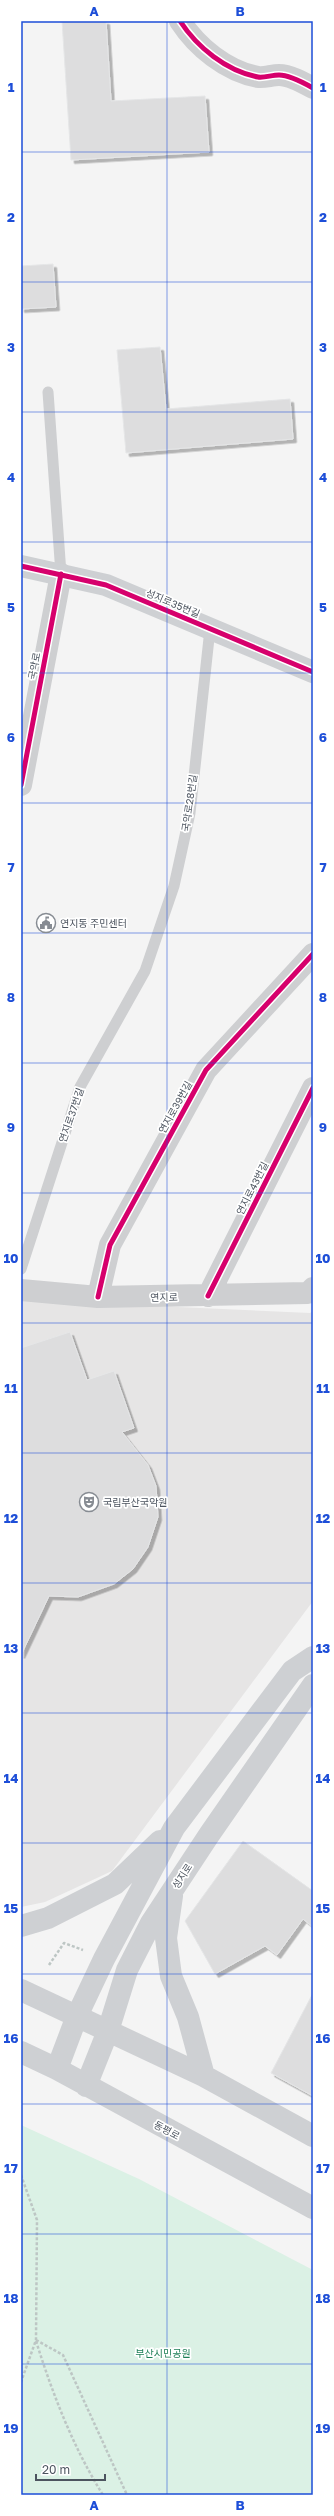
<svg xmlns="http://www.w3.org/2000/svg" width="334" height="2516" viewBox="0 0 334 2516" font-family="'Golos Text','Noto Sans KR',sans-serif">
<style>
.education{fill:#e6e5e5}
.green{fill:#dbf1e5}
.building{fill:#ddddde;stroke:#e5e6e7;filter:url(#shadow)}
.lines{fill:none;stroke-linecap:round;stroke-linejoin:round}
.path{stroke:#bdc6c4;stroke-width:2.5;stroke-dasharray:3 2;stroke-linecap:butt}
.lane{stroke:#cecfd1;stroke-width:11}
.street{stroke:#cecfd1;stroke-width:22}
.secondary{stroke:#ced0d3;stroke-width:22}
.cycleway-casing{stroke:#fff;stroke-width:8}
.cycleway{stroke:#d6006c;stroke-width:5}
.grid{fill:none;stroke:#1d4ed8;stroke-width:1;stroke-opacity:0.55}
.labels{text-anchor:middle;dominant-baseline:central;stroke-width:3.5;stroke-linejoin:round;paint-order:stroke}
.street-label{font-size:10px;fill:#4c545f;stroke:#fff}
.poi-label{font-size:10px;fill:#4c545f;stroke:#fff;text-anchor:start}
.park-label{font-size:10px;fill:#1e7f57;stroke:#fff}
.neatline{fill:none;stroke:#1d4ed8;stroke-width:1.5}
.grid-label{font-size:13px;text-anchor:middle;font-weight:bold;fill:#1d4ed8}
</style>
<defs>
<filter id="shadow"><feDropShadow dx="3.5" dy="3.5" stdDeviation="0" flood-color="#0004"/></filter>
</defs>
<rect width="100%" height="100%" fill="#f4f4f4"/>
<path class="education" d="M 21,1300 L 310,1313 L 313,1311 L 313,1601 L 112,1871 L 45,1902 L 21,1907 Z"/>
<path class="green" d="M 21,2125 L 139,2179 L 313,2270 L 313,2495 L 21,2495 Z"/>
<path class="building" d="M 62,21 L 106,21 L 111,101 L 205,96 L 209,152 L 71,160 Z
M 53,264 L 56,307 L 21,309 L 21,266 Z
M 160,347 L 166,409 L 290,399 L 293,439 L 126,453 L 117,350 Z
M 70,1332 L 87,1380 L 114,1371 L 134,1428 L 122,1432 L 148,1465 L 156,1486 L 158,1517 L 148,1547 L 133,1569 L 114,1584 L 78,1597 L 49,1596 L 21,1655 L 21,1348 Z
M 243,1841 L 313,1891 L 313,1927 L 303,1919 L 277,1955 L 265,1946 L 215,1974 L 185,1921 Z
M 313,1993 L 313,2096 L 271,2073 Z"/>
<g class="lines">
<path class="path" d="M 49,1965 L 64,1943 L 83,1950
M 21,2175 L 37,2220 L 36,2340 L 21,2382
M 36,2340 L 63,2355 L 127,2495
M 36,2341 C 53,2395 73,2447 103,2495"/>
<path class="lane" d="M 48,392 L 61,574
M 21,1269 L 80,1087 L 145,971 L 174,886 L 190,813 L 210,629"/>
<path class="street" d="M 180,21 C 197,47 226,71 258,77 C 264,78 272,75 279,75 C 290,75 304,83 313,88
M 21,785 L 61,574
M 21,1290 L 98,1297 L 308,1293 L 313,1288
M 208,1296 L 313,1088
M 98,1297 L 110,1245 L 206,1070 L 313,954"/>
<path class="secondary" d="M 21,566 L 106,585 L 313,672
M 172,1896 L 166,1938 L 171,1976 L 188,2017 L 204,2076
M 21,1926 L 48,1918 L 115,1884 L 160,1841
M 21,1990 L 204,2076 L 313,2136
M 21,2052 L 57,2069 L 313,2208
M 57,2069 L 77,2016 L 104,1959 L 174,1828 L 292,1671 L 313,1657
M 86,2086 L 108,2031 L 127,1970 L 151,1923 L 209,1835 L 313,1685"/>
<defs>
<path id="cycleway" d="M 180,21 C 197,47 226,71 258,77 C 264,78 272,75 279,75 C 290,75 304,83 313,88
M 21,566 L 106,585 L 313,672
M 21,785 L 61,574
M 208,1296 L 313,1088
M 98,1297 L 110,1245 L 206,1070 L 313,954"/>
</defs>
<use href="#cycleway" class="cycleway-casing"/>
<use href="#cycleway" class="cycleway"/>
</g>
<path class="grid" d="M 167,21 L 167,2495M 21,152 L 313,152M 21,282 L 313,282M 21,412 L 313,412M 21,542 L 313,542M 21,673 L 313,673M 21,803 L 313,803M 21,933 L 313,933M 21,1063 L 313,1063M 21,1193 L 313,1193M 21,1323 L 313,1323M 21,1453 L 313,1453M 21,1583 L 313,1583M 21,1713 L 313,1713M 21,1843 L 313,1843M 21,1974 L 313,1974M 21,2104 L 313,2104M 21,2234 L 313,2234M 21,2364 L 313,2364"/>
<defs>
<symbol id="civic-ring" viewBox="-11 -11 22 22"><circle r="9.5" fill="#fff" stroke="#878c93" stroke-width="1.5"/><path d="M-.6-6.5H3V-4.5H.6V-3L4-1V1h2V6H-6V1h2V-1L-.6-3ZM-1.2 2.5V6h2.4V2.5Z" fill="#878c93"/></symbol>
<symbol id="theatre-ring" viewBox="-11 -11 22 22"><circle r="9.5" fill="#fff" stroke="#878c93" stroke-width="1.5"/><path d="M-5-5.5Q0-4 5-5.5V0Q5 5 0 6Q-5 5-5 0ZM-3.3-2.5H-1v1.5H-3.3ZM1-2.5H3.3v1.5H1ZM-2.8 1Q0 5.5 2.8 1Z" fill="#878c93"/></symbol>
</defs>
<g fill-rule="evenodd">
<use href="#civic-ring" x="35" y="912" width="22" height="22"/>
<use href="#theatre-ring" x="78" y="1491" width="22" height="22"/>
</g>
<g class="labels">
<g class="street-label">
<text transform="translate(173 603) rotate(23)">성지로35번길</text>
<text transform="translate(34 666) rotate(-79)">국악로</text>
<text transform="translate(189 803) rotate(-82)">국악로28번길</text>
<text transform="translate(175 1107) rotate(-61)">연지로39번길</text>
<text transform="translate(71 1115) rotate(-71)">연지로37번길</text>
<text transform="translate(252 1188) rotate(-63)">연지로43번길</text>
<text transform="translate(164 1297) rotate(-1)">연지로</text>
<text transform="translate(182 1876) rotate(-57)">성지로</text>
<text transform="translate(167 2130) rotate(28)">동평로</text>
</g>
<g class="poi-label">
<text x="60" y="923">연지동 주민센터</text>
<text x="103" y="1502">국립부산국악원</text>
</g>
<g class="park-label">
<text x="163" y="2353">부산시민공원</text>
</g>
</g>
<rect width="334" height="2516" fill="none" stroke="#ffffff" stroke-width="44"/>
<path d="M36 2474v6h69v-6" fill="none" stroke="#4c545f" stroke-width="2"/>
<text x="42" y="2474" font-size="12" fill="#4c545f" stroke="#ffffff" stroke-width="3" paint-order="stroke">20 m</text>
<rect x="22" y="22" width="290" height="2472" class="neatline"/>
<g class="grid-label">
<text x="94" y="16">A</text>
<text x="240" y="16">B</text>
<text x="11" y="92">1</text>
<text x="323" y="92">1</text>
<text x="11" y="222">2</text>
<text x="323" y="222">2</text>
<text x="11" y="352">3</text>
<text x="323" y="352">3</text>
<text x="11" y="482">4</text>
<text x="323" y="482">4</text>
<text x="11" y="612">5</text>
<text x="323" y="612">5</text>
<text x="11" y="742">6</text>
<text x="323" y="742">6</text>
<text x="11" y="872">7</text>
<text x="323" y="872">7</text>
<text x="11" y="1002">8</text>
<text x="323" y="1002">8</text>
<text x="11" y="1132">9</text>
<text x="323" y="1132">9</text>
<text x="11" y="1263">10</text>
<text x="323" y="1263">10</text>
<text x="11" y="1393">11</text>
<text x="323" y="1393">11</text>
<text x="11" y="1523">12</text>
<text x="323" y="1523">12</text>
<text x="11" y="1653">13</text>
<text x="323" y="1653">13</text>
<text x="11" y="1783">14</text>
<text x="323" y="1783">14</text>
<text x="11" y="1913">15</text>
<text x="323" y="1913">15</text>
<text x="11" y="2043">16</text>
<text x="323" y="2043">16</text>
<text x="11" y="2173">17</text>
<text x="323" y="2173">17</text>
<text x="11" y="2303">18</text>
<text x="323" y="2303">18</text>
<text x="11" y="2433">19</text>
<text x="323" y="2433">19</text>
<text x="94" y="2510">A</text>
<text x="240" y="2510">B</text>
</g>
</svg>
